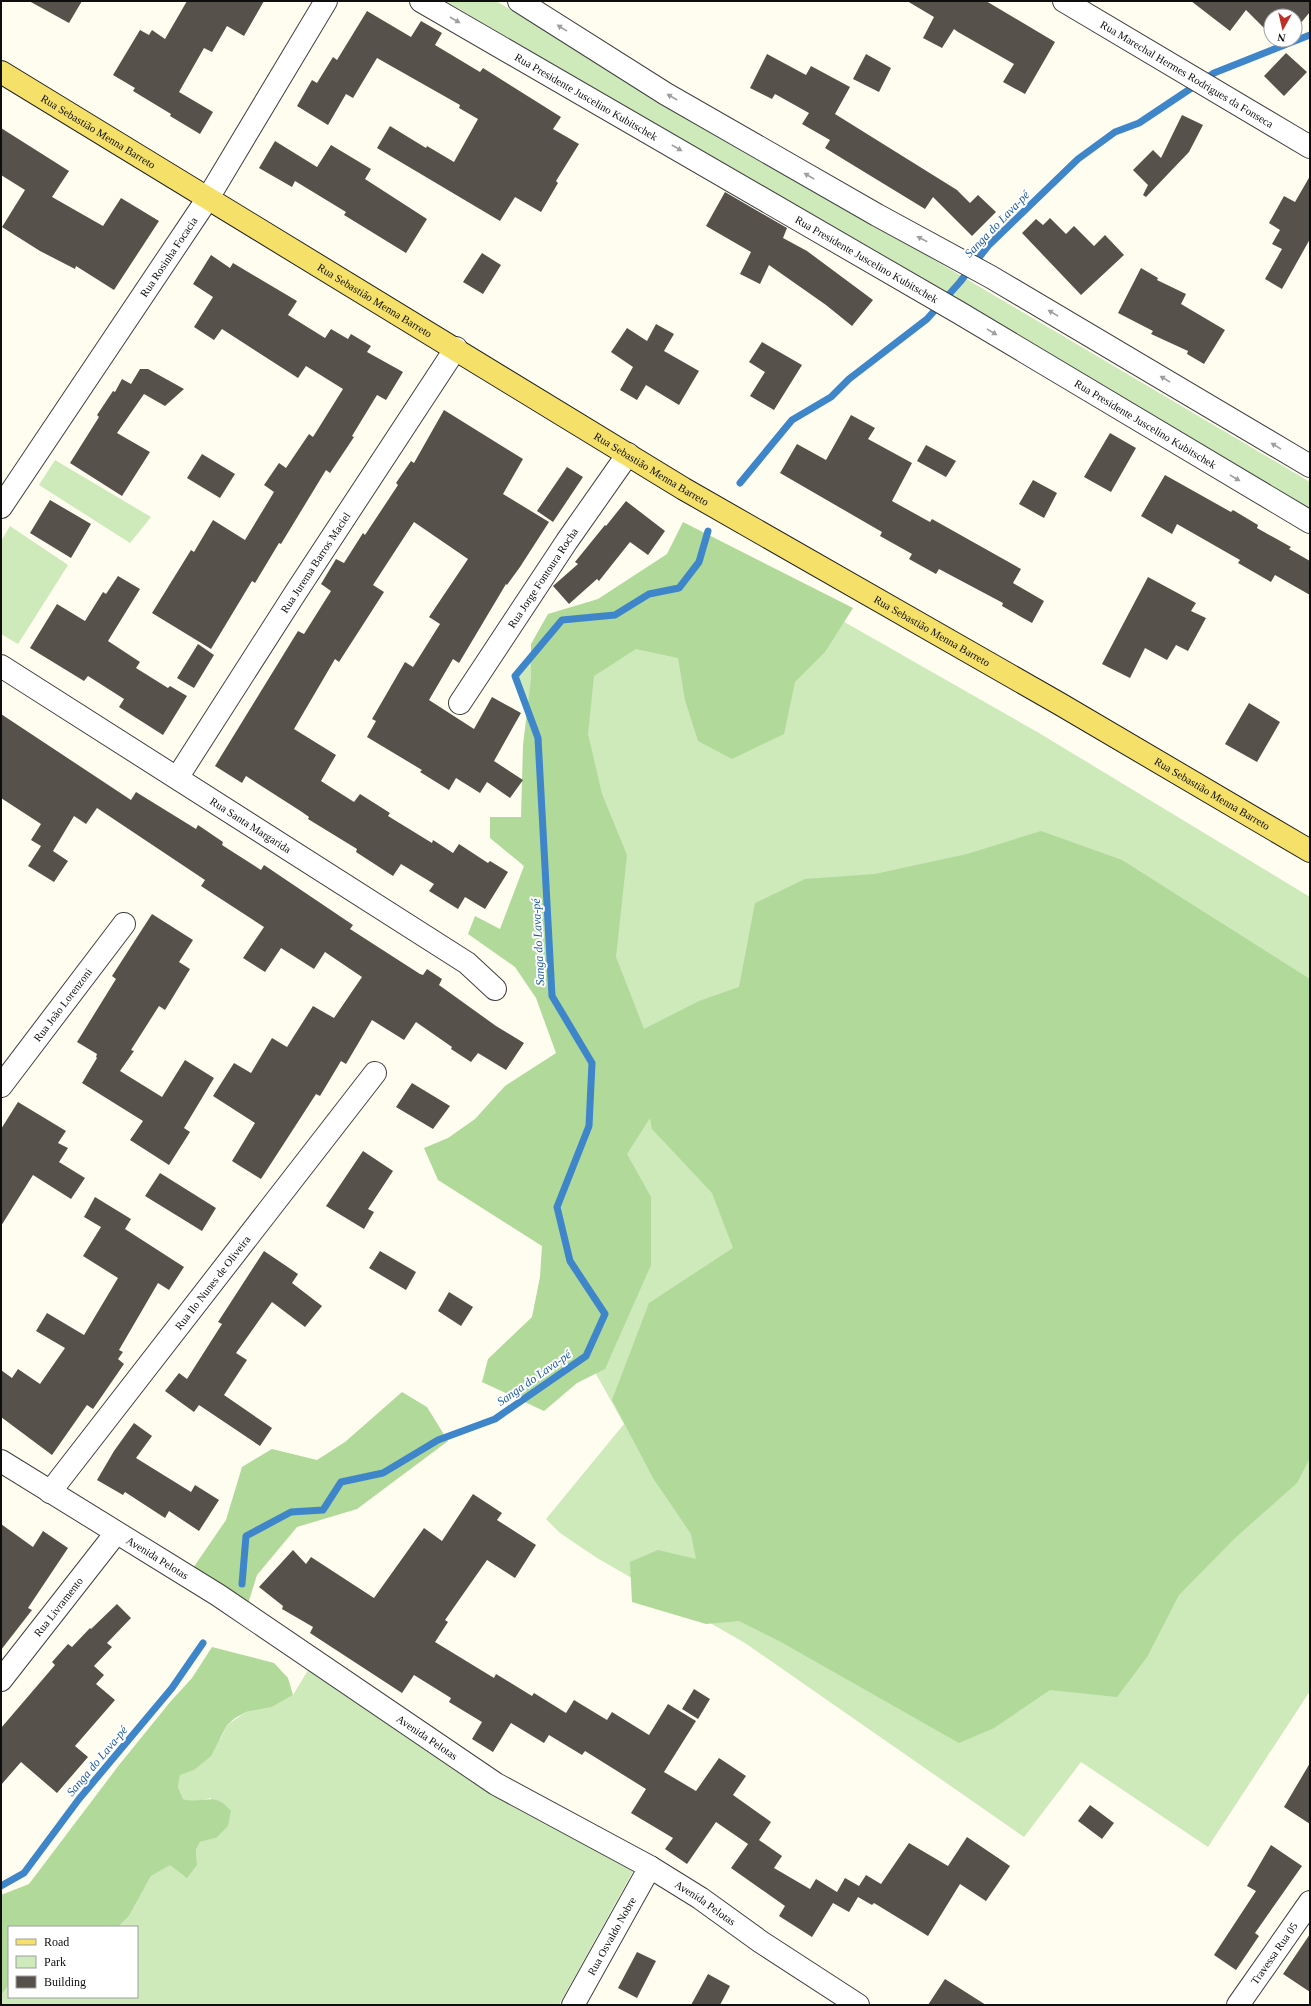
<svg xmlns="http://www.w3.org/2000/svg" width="1311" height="2006" viewBox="0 0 1311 2006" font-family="Georgia,serif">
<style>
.green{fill:#cee9ba}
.forest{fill:#b0d99a}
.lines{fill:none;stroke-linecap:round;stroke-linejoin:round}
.stream{stroke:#3e85ca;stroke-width:7}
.building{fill:#57514b}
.minor-casing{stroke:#414141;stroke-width:24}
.major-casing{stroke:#1f1f1f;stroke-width:24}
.minor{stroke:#fff;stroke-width:22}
.major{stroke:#f5e06a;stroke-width:22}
.oneway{fill:#9f9f9f}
.labels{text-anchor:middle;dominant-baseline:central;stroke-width:4;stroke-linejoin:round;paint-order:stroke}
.street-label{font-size:11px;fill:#0e0e0e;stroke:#fff}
.water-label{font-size:12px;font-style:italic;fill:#1a589e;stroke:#fff}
</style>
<rect width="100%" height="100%" fill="#fffdf0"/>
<path class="green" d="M 446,1 L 496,1 L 1310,482 L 1310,512 Z
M 55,460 L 151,517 L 130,543 L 39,485 Z
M 10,526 L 68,565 L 18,644 L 1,634 L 1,541 Z
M 741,563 L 1039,733 L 1310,897 L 1310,1691 L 1208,1847 L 1081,1762 L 1024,1837 L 745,1643 L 597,1558 L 560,1533 L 546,1519 L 624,1424 L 586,1356 L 589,1126 L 538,738 L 515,676 L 562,620 Z
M 316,1657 L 636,1866 L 559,2005 L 1,2005 L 1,1995 L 9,1985 L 9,1997 L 137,1997 L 137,1927 L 118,1927 L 129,1916 L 151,1876 L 170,1864 L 197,1865 L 196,1850 L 200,1842 L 216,1838 L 211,1798 L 194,1802 L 183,1799 L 178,1787 L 180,1774 L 194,1770 L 221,1738 L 227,1725 L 246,1712 L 272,1707 L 293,1695 Z"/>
<path class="forest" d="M 683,522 L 853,608 L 825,652 L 795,682 L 784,734 L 732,759 L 698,741 L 685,700 L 678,658 L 636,649 L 594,676 L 588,734 L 602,794 L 627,855 L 616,957 L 644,1029 L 699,1001 L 739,987 L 755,903 L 805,879 L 875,874 L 967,854 L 1041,831 L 1122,860 L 1310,979 L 1310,1458 L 1297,1483 L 1236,1537 L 1179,1595 L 1147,1657 L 1117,1697 L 1050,1690 L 994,1728 L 959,1743 L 781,1642 L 739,1621 L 706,1624 L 632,1602 L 630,1562 L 658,1550 L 696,1559 L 691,1534 L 653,1478 L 612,1400 L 649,1303 L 733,1248 L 712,1193 L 652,1129 L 650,1118 L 627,1154 L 651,1197 L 651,1265 L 605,1369 L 577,1383 L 544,1411 L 482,1382 L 488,1359 L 532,1317 L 540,1277 L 542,1246 L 438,1180 L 424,1148 L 448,1138 L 475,1119 L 505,1086 L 556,1053 L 536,998 L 515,967 L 468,934 L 475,916 L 500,929 L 524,866 L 490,838 L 490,817 L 521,817 L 523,745 L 531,679 L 531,644 L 548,614 L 598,599 L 667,554 Z
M 402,1392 L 427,1407 L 448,1441 L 357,1509 L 297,1527 L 257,1575 L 246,1610 L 189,1574 L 226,1520 L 242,1467 L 272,1449 L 317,1460 L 345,1442 Z
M 212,1647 L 274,1663 L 288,1678 L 293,1695 L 272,1707 L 246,1712 L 235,1718 L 227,1725 L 211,1756 L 194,1770 L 180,1775 L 178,1787 L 183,1799 C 205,1805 213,1790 231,1811 L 228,1826 L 216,1838 L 200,1842 L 196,1850 L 197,1865 L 187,1878 L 170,1865 L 151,1876 L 129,1916 L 118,1927 L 9,1927 L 9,1985 L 1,1995 L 1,1895 L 29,1884 L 119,1765 L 171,1701 L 192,1678 Z"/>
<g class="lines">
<path class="stream" d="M 740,483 L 792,420 L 831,397 L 849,379 L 927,319 L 960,282 L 988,246 L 1078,159 L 1115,132 L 1139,123 L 1214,73 L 1310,35
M 242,1584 L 246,1536 L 291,1512 L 323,1510 L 341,1482 L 383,1473 L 438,1440 L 495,1419 L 586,1356 L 605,1314 L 570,1261 L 557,1207 L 589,1126 L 592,1063 L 552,996 L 538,738 L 515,676 L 562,620 L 615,615 L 649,594 L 679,588 L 699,562 L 708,531
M 1,1886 L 24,1873 L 79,1799 L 172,1688 L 203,1643"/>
</g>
<path class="building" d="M 29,1 L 82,1 L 69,23 Z
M 187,1 L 264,1 L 244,36 L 227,26 L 212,52 L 204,48 L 179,92 L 213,112 L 200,134 L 170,116 L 171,114 L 133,91 L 135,88 L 113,75 L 140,30 L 149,35 L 152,30 L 165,39 Z
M 907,1 L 986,1 L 1055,42 L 1025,94 L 1003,82 L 1014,64 L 958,32 L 954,29 L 942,48 L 923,38 L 934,17 Z
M 1191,1 L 1310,1 L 1310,12 L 1299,25 L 1302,28 L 1295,35 L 1295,16 L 1271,16 L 1271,35 L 1246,10 L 1230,31 Z
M 367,11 L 411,37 L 421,21 L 442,33 L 435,45 L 480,72 L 483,68 L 561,117 L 553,129 L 579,144 L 556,181 L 558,183 L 541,212 L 515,197 L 500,221 L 377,148 L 390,126 L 426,148 L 427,146 L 454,162 L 478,119 L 459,108 L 460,105 L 377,58 L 353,98 L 346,94 L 328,125 L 297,106 L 312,80 L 317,83 L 333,57 L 337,60 Z
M 1276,40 L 1291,40 L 1284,48 Z
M 1286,53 L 1307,72 L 1284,96 L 1264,76 Z
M 767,54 L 806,75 L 811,66 L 850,87 L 835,114 L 957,190 L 970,203 L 978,195 L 996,212 L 972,236 L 933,197 L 925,209 L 825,148 L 830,140 L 802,124 L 809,113 L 775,94 L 772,99 L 750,88 Z
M 866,54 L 891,68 L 879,92 L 853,79 Z
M 1182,115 L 1203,125 L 1189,152 L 1146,197 L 1143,195 L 1148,185 L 1133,170 L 1153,150 L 1161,158 Z
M 1,128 L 69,171 L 52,197 L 103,226 L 121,198 L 159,221 L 114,290 L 76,266 L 75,269 L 40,251 L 2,227 L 25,190 L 1,175 Z
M 275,141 L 317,167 L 331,145 L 371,169 L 365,179 L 427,219 L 406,253 L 344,215 L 346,212 L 295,181 L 292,187 L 259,168 Z
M 1310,176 L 1310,239 L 1282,289 L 1265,279 L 1282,249 L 1272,244 L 1280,230 L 1269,223 L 1284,196 L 1295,202 Z
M 725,192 L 787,228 L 783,238 L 807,251 L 873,300 L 852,326 L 826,305 L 769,265 L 760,284 L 740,274 L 751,252 L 706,226 Z
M 1050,218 L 1066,234 L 1074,226 L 1094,246 L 1105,235 L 1124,255 L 1081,295 L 1022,233 L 1036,219 L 1043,225 Z
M 482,253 L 501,265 L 483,294 L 463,282 Z
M 211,255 L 230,268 L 233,263 L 297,301 L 288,315 L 325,338 L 331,329 L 348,339 L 351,334 L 371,346 L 367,352 L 403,372 L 386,400 L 377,395 L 352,436 L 354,437 L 330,473 L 326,470 L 281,544 L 279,543 L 255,583 L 252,581 L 211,649 L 152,613 L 191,550 L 194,552 L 213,520 L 245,540 L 274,492 L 264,485 L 279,463 L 286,468 L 309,434 L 313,437 L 343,389 L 306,366 L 298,378 L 222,329 L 214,340 L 194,327 L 213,297 L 193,284 Z
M 1141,268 L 1158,278 L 1157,280 L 1186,294 L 1181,304 L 1225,330 L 1204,364 L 1187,354 L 1188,351 L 1151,334 L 1153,331 L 1118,313 Z
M 656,324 L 674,334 L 664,351 L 699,371 L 679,405 L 646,385 L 637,400 L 620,390 L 633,367 L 611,352 L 627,328 L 647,341 Z
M 762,342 L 802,365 L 774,410 L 750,396 L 765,372 L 749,362 Z
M 140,369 L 148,369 L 184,389 L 165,406 L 144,394 L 117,433 L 150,452 L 122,496 L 70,463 L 99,417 L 97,415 L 113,391 L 115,392 L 122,379 L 131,384 Z
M 444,410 L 523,459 L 503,494 L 549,522 L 520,567 L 507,585 L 506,584 L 459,663 L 453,659 L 429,700 L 474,729 L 492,697 L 521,713 L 494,761 L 523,780 L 510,798 L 487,782 L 480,793 L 456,778 L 449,790 L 420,772 L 422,770 L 367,737 L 376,721 L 372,719 L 405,662 L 413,667 L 440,624 L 429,617 L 468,559 L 414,522 L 373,585 L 384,592 L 339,662 L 335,659 L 294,729 L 336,755 L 321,781 L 354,802 L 360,794 L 390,813 L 388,816 L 432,843 L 433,840 L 453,853 L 459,844 L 488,863 L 490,861 L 508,872 L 485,909 L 465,897 L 458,909 L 429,891 L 434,884 L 401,864 L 393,876 L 356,852 L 357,849 L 308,819 L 309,817 L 302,812 L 246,776 L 242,783 L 215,766 L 298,631 L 304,634 L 331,591 L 321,584 L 336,559 L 344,563 L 363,533 L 365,535 L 398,485 L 396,483 L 411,461 L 414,463 Z
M 851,415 L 875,428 L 868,439 L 912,463 L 892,501 L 930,522 L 932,519 L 1021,569 L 1013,583 L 1044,601 L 1032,623 L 1002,606 L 1003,603 L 939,569 L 936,574 L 909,559 L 912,554 L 880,536 L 882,532 L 780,473 L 797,444 L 826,460 Z
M 1110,433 L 1136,448 L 1111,492 L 1084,477 Z
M 926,445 L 956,461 L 946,477 L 917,461 Z
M 202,454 L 235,474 L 220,498 L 187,478 Z
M 567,467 L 583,477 L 553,522 L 537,511 Z
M 1165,475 L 1231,512 L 1233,510 L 1258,525 L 1257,528 L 1291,547 L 1289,549 L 1310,561 L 1310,595 L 1275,575 L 1271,582 L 1238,563 L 1240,560 L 1177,524 L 1172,534 L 1141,516 Z
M 1033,480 L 1057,493 L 1044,518 L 1019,504 Z
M 50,500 L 91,524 L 71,558 L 30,533 Z
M 626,501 L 665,531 L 648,555 L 630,542 L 599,581 L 597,579 L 569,604 L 553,586 L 578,564 L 575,562 L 605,525 L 606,526 Z
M 118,576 L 140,589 L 108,641 L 140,662 L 136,668 L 168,688 L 170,686 L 187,696 L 163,735 L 119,707 L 124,699 L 88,676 L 84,681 L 30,648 L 57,604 L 85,621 L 103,592 L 106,594 Z
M 1148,577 L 1196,603 L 1191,611 L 1206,618 L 1188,651 L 1176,645 L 1167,660 L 1145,648 L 1130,678 L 1102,664 Z
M 198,644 L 214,655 L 194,688 L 177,678 Z
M 1249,703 L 1280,722 L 1257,762 L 1225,744 Z
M 1,714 L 131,800 L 136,792 L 196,829 L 198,825 L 223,842 L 222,845 L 261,870 L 264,865 L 353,925 L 350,929 L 420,974 L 423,975 L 427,969 L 442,979 L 439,985 L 496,1026 L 524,1043 L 506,1070 L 478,1053 L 471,1062 L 451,1049 L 452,1047 L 416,1022 L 404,1040 L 372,1020 L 346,1064 L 341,1061 L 320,1096 L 316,1094 L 261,1179 L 232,1161 L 255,1123 L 213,1096 L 234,1063 L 251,1073 L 272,1038 L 287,1047 L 313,1006 L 334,1018 L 362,977 L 325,952 L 314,969 L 281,948 L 265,972 L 243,958 L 264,927 L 201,886 L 205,880 L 97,808 L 86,824 L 74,816 L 53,851 L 68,861 L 54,882 L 28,866 L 41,846 L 31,840 L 41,824 L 1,798 Z
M 152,914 L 193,940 L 179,962 L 190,969 L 165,1010 L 159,1006 L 131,1050 L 134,1051 L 120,1071 L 162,1097 L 185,1060 L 214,1078 L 184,1128 L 190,1132 L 169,1165 L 130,1140 L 143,1121 L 82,1083 L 97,1058 L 96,1057 L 97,1054 L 77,1042 L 116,979 L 112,976 Z
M 412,1083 L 450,1106 L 433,1129 L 396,1107 Z
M 18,1102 L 66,1131 L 58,1143 L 68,1148 L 59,1162 L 85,1178 L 71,1199 L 33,1175 L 1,1226 L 1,1129 Z
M 363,1151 L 393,1171 L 368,1209 L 374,1212 L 364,1229 L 326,1206 Z
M 160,1173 L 216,1208 L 202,1231 L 145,1196 Z
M 95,1197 L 131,1219 L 125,1229 L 184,1267 L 169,1290 L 158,1283 L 119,1350 L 123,1352 L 118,1359 L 124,1364 L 93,1409 L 87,1405 L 52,1455 L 1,1417 L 1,1370 L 12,1378 L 18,1369 L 40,1384 L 65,1348 L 36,1331 L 47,1313 L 84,1335 L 118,1278 L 83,1256 L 101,1227 L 84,1217 Z
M 264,1251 L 298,1274 L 292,1283 L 322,1306 L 305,1327 L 272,1302 L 236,1353 L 247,1360 L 224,1395 L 272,1428 L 260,1446 L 199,1405 L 194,1412 L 165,1391 L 179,1373 L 187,1379 L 222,1324 L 218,1322 Z
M 380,1251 L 416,1272 L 406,1290 L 369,1268 Z
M 449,1292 L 473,1307 L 461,1326 L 438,1311 Z
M 134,1423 L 152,1436 L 136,1458 L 191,1492 L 195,1485 L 219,1500 L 199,1531 L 169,1511 L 165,1518 L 125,1492 L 123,1495 L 97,1480 L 114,1451 Z
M 473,1494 L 502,1513 L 497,1520 L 536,1545 L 515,1578 L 487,1560 L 445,1620 L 448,1622 L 435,1642 L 494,1678 L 496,1674 L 532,1696 L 534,1693 L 566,1713 L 574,1700 L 607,1720 L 612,1712 L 649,1735 L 668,1704 L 696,1721 L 664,1772 L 696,1791 L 719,1758 L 746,1776 L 733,1795 L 771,1822 L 759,1840 L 782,1856 L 774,1868 L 810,1889 L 816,1879 L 837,1892 L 845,1878 L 859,1886 L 866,1875 L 881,1884 L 909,1843 L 948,1866 L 967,1837 L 1010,1866 L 986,1901 L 960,1884 L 928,1936 L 874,1903 L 872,1905 L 858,1897 L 849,1912 L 833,1903 L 812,1937 L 779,1916 L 785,1906 L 731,1868 L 748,1844 L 716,1822 L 687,1864 L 665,1849 L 673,1838 L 631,1813 L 646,1789 L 585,1751 L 582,1755 L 549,1735 L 544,1743 L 511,1723 L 493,1752 L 472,1739 L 482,1722 L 449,1702 L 451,1698 L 414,1675 L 402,1693 L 310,1633 L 313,1627 L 282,1609 L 283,1606 L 259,1587 L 293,1550 L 306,1564 L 311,1557 L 374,1598 L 424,1528 L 442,1541 Z
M 1,1524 L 33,1547 L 43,1531 L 68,1548 L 28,1608 L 32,1610 L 1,1650 Z
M 117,1604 L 131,1618 L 107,1643 L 112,1647 L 94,1666 L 104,1675 L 96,1684 L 115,1700 L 75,1746 L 88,1757 L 57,1793 L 21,1762 L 1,1785 L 1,1728 L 55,1665 L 52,1662 L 68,1644 L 72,1647 L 90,1628 L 91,1629 Z
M 694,1689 L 710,1699 L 698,1719 L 682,1709 Z
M 1310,1763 L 1310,1824 L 1284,1807 Z
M 1090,1805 L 1114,1823 L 1102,1839 L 1078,1821 Z
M 1271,1845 L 1302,1866 L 1255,1933 L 1259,1936 L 1236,1970 L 1214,1955 L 1256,1891 L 1247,1886 Z
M 1310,1934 L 1310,1992 L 1283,1974 Z
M 637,1952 L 656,1961 L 637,1998 L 618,1988 Z
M 708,1974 L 730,1986 L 720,2005 L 691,2005 Z
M 945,1979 L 986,2005 L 928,2005 Z"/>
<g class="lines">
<defs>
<g id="minor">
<path id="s1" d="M 421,1 L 958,312 L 1310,522"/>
<path d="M 519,1 L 666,94 L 877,215 L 991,277 L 1310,466"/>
<path id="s2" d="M 1064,1 L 1310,147"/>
<path id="s3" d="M 1,507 L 208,198 L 326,1"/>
<path id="s4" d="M 1,666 L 467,963 L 495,989"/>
<path id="s5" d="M 460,703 L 567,541 L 628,454"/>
<path id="s6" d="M 177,778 L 296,592 L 456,348"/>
<path id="s7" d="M 1,1086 L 124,924"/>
<path id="s8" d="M 1,1461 L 218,1595 L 496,1784 L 650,1867 L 700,1898 L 761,1942 L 858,2005"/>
<path id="s9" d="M 50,1492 L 375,1073"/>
<path id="s10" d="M 1,1680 L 116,1533"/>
<path id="s11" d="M 573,2005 L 650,1867"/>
<path id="s12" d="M 1238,2005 L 1310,1902"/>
</g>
<g id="major">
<path id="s13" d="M 1,72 L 684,489 L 1060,704 L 1310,851"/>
</g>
</defs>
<use href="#minor" class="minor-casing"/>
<use href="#major" class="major-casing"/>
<use href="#minor" class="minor"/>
<use href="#major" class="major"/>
</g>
<defs><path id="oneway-solid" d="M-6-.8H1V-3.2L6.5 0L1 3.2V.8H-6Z"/></defs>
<g class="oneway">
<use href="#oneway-solid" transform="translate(455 20) rotate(30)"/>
<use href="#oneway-solid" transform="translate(562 28) rotate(-148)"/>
<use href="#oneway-solid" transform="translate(672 97) rotate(-150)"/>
<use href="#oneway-solid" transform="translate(677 148) rotate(30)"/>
<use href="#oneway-solid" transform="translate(809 176) rotate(-150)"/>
<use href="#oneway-solid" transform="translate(922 239) rotate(-152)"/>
<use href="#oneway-solid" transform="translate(1053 313) rotate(-149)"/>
<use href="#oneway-solid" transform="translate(992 332) rotate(31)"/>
<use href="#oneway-solid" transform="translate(1165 379) rotate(-149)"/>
<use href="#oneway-solid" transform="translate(1276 446) rotate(-149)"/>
<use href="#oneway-solid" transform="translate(1235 478) rotate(31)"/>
</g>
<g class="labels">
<g class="street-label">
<text stroke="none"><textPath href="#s2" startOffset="143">Rua Marechal Hermes Rodrigues da Fonseca</textPath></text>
<text stroke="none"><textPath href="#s1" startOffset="191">Rua Presidente Juscelino Kubitschek</textPath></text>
<text stroke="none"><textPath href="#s13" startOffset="114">Rua Sebastião Menna Barreto</textPath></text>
<text stroke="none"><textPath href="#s3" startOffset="301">Rua Rosinha Focacia</textPath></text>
<text stroke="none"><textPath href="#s1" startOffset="515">Rua Presidente Juscelino Kubitschek</textPath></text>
<text stroke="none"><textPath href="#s13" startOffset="438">Rua Sebastião Menna Barreto</textPath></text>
<text stroke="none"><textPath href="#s1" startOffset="839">Rua Presidente Juscelino Kubitschek</textPath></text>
<text stroke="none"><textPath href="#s13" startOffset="762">Rua Sebastião Menna Barreto</textPath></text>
<text stroke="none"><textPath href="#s6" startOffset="256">Rua Jurema Barros Maciel</textPath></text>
<text stroke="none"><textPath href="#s5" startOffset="150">Rua Jorge Fontoura Rocha</textPath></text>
<text stroke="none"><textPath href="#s13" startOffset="1086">Rua Sebastião Menna Barreto</textPath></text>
<text stroke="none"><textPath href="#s13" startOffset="1410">Rua Sebastião Menna Barreto</textPath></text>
<text stroke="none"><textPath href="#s4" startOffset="296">Rua Santa Margarida</textPath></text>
<text stroke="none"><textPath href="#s7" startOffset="102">Rua João Lorenzoni</textPath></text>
<text stroke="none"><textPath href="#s9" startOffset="265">Rua Ilo Nunes de Oliveira</textPath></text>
<text stroke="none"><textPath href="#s8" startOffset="184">Avenida Pelotas</textPath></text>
<text stroke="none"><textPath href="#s10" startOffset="93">Rua Livramento</textPath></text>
<text stroke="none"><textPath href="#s8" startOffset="508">Avenida Pelotas</textPath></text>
<text stroke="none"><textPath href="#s8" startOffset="832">Avenida Pelotas</textPath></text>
<text stroke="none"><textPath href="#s11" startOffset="79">Rua Osvaldo Nobre</textPath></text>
<text stroke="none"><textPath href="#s12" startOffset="63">Travessa Rua 05</textPath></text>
</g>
<g class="water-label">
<text transform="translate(997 224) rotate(-46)">Sanga do Lava-pé</text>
<text transform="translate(538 942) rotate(-93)">Sanga do Lava-pé</text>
<text transform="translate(534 1378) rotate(-35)">Sanga do Lava-pé</text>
<text transform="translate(97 1761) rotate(-50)">Sanga do Lava-pé</text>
</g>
</g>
<rect width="1311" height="2006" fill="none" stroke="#0e0e0e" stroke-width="4"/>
<rect x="8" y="1926" width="130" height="72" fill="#ffffff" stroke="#9f9f9f"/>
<rect x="16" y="1939" width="20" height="6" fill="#f5e06a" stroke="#9f9f9f"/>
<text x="44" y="1946" font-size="12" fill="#0e0e0e">Road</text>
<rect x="16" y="1956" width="20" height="12" fill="#cee9ba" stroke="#9f9f9f"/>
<text x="44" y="1966" font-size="12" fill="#0e0e0e">Park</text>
<rect x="16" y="1976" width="20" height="12" fill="#57514b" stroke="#9f9f9f"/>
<text x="44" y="1986" font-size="12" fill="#0e0e0e">Building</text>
<g transform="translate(1283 28) rotate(188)"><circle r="19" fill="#ffffff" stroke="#9f9f9f"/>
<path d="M0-3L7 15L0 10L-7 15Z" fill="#bc3029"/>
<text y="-6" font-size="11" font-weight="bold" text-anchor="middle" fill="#0e0e0e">N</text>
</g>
</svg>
